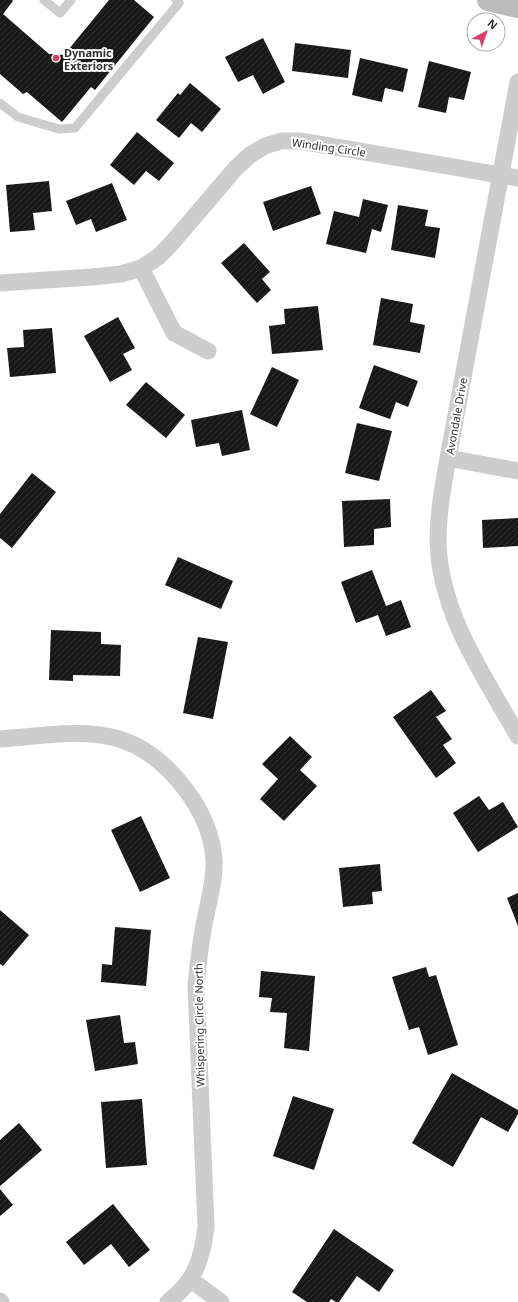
<svg xmlns="http://www.w3.org/2000/svg" width="518" height="1302" viewBox="0 0 518 1302" font-family="'Noto Sans',sans-serif">
<style>
.building{fill:url(#building-hatch)}
.lines{fill:none;stroke-linecap:round;stroke-linejoin:round}
.lane{stroke:#cdcdcd;stroke-width:9}
.street{stroke:#cdcdcd;stroke-width:17}
.secondary{stroke:#bababa;stroke-width:22}
.poi-dot{fill:#d6426c;stroke:#fff;stroke-width:1.5}
.labels{text-anchor:middle;dominant-baseline:central;stroke-width:4;stroke-linejoin:round;paint-order:stroke}
.poi-label{font-size:11px;font-weight:bold;fill:#303030;stroke:#fff;text-anchor:start}
.street-label{font-size:11px;fill:#303030;stroke:#fff}
</style>
<defs>
<pattern id="building-hatch" width="6" height="6" patternUnits="userSpaceOnUse"><rect width="6" height="6" fill="#171717"/><path d="M-1 1l2-2M0 6l6-6M5 7l2-2" fill="none" stroke="#303030"/></pattern>
</defs>
<rect width="100%" height="100%" fill="#fff"/>
<path class="building" d="M 0,0 L 12,0 L 13,1 L 3,14 L 49,54 L 64,55 L 109,0 L 134,0 L 154,17 L 95,90 L 91,87 L 62,122 L 27,92 L 23,94 L 0,74 Z
M 263,38 L 285,82 L 263,94 L 253,75 L 238,82 L 225,57 Z
M 295,43 L 351,50 L 348,78 L 292,71 Z
M 360,58 L 408,69 L 403,92 L 385,88 L 382,102 L 352,95 Z
M 429,61 L 471,72 L 464,100 L 449,97 L 446,113 L 418,107 Z
M 190,83 L 221,109 L 202,132 L 191,123 L 179,138 L 156,120 L 178,93 L 180,95 Z
M 137,132 L 174,163 L 159,181 L 146,171 L 134,185 L 110,165 Z
M 49,181 L 52,211 L 33,213 L 35,230 L 10,232 L 6,185 Z
M 112,183 L 127,220 L 96,232 L 91,219 L 76,225 L 66,201 Z
M 311,186 L 321,214 L 273,231 L 263,202 Z
M 363,199 L 388,205 L 381,232 L 372,229 L 366,253 L 326,244 L 334,211 L 359,217 Z
M 398,205 L 428,210 L 425,226 L 440,228 L 435,258 L 391,250 Z
M 244,243 L 270,272 L 262,279 L 271,290 L 257,303 L 221,263 Z
M 381,298 L 413,304 L 410,322 L 425,325 L 420,353 L 373,345 Z
M 318,306 L 323,350 L 272,354 L 269,326 L 285,324 L 284,309 Z
M 118,317 L 135,348 L 123,354 L 132,370 L 110,382 L 84,336 Z
M 52,328 L 56,373 L 10,377 L 7,348 L 24,347 L 23,330 Z
M 374,365 L 418,381 L 408,407 L 396,402 L 390,419 L 359,408 Z
M 272,367 L 299,380 L 277,427 L 250,414 Z
M 146,382 L 185,415 L 166,438 L 126,405 Z
M 242,410 L 250,450 L 222,456 L 219,443 L 196,447 L 191,420 Z
M 357,423 L 392,431 L 379,481 L 345,473 Z
M 32,473 L 56,492 L 12,548 L 0,538 L 0,514 Z
M 390,499 L 391,527 L 374,529 L 374,545 L 344,547 L 342,501 Z
M 518,518 L 518,546 L 483,548 L 482,520 Z
M 178,557 L 233,581 L 221,609 L 165,585 Z
M 372,570 L 386,606 L 401,600 L 411,627 L 386,636 L 378,615 L 356,623 L 341,582 Z
M 51,630 L 101,632 L 101,644 L 121,645 L 120,676 L 73,675 L 73,681 L 49,680 Z
M 198,637 L 228,642 L 213,719 L 183,713 Z
M 431,690 L 446,711 L 436,717 L 452,739 L 443,745 L 456,763 L 436,778 L 393,717 Z
M 290,736 L 312,757 L 300,770 L 317,786 L 284,821 L 260,799 L 278,779 L 262,764 Z
M 479,796 L 489,810 L 503,802 L 518,827 L 478,852 L 453,813 Z
M 141,816 L 170,878 L 140,892 L 111,830 Z
M 380,864 L 382,891 L 372,892 L 373,904 L 343,907 L 339,868 Z
M 518,893 L 518,926 L 507,898 Z
M 0,910 L 29,935 L 3,966 L 0,964 Z
M 115,927 L 151,930 L 146,986 L 101,982 L 102,964 L 112,965 Z
M 426,967 L 429,977 L 436,975 L 458,1045 L 428,1055 L 419,1027 L 409,1030 L 392,977 Z
M 261,971 L 315,976 L 309,1051 L 284,1048 L 287,1013 L 270,1012 L 272,998 L 259,997 Z
M 120,1015 L 124,1043 L 135,1042 L 138,1064 L 95,1071 L 86,1020 Z
M 452,1073 L 518,1110 L 518,1114 L 508,1132 L 481,1117 L 453,1167 L 412,1143 Z
M 293,1096 L 334,1109 L 314,1170 L 273,1156 Z
M 142,1099 L 147,1165 L 106,1168 L 101,1102 Z
M 19,1123 L 42,1150 L 0,1186 L 0,1140 Z
M 0,1189 L 13,1205 L 0,1216 Z
M 113,1204 L 150,1250 L 129,1267 L 111,1244 L 84,1265 L 66,1242 Z
M 334,1229 L 394,1270 L 379,1292 L 357,1276 L 339,1302 L 336,1302 L 331,1299 L 329,1302 L 307,1302 L 292,1292 Z"/>
<g class="lines">
<path class="lane" d="M 44,0 L 60,13 L 71,0
M 0,103 L 18,117 L 59,129 L 75,128 L 179,3 L 176,0"/>
<path class="street" d="M 518,82 L 448,458 C 443,486 438,513 438,542 C 440,614 484,676 518,736
M 141,268 L 174,333 L 208,351
M 0,283 L 92,277 L 121,274 L 141,268 L 158,257 L 171,244 L 235,169 L 250,155 L 265,146 L 281,141 L 300,141 L 518,178
M 448,458 L 518,471
M 0,739 C 79,733 132,718 186,790 C 201,810 212,834 214,859 C 215,882 208,903 204,925 C 200,945 198,965 196,985 L 206,1227 C 202,1259 195,1282 168,1302
M 191,1280 L 221,1302
M 0,1301 L 1,1302"/>
<path class="secondary" d="M 488,0 L 518,7"/>
</g>
<circle class="poi-dot" cx="56" cy="58" r="4"/>
<g class="labels">
<g class="poi-label">
<text x="64" y="52">Dynamic<tspan x="64" dy="13">Exteriors</tspan></text>
</g>
<g class="street-label">
<text transform="translate(329 147) rotate(8)">Winding Circle</text>
<text transform="translate(456 416) rotate(-80)">Avondale Drive</text>
<text transform="translate(199 1025) rotate(-91)">Whispering Circle North</text>
</g>
</g>
<g transform="translate(486 32) rotate(40)"><circle r="19" fill="#ffffff" stroke="#acacac"/>
<path d="M0-3L7 15L0 10L-7 15Z" fill="#d6426c"/>
<text y="-6" font-size="11" font-weight="bold" text-anchor="middle" fill="#303030">N</text>
</g>
</svg>
